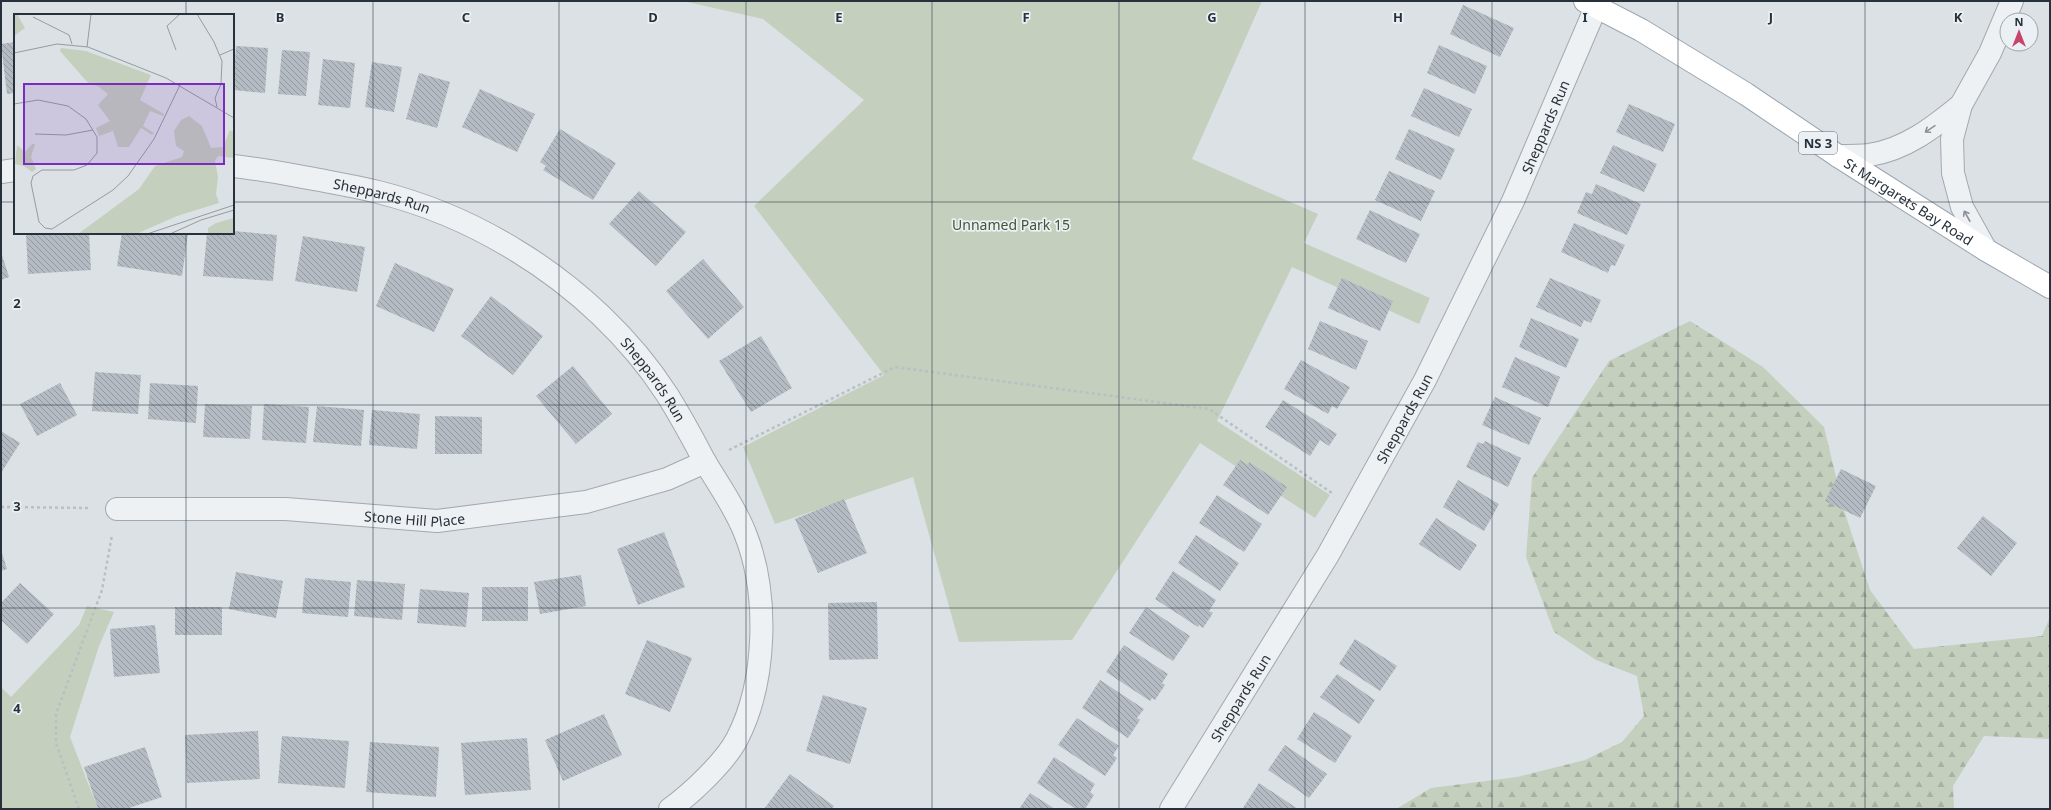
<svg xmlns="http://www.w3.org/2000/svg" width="2051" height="810" viewBox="0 0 2051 810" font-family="'Noto Sans',sans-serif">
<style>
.green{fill:#c4cfbe}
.forest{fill:url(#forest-firs)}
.building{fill:url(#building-back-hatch)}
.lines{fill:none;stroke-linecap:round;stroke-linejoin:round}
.street-casing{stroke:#a2a9af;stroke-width:24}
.primary-casing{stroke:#9ca7b1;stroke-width:24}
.path{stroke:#babfc4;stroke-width:2.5;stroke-dasharray:3 3;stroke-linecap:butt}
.street{stroke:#eef1f4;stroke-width:22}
.primary{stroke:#fff;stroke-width:22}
.oneway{stroke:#8a9198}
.grid{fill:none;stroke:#27313b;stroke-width:1;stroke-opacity:0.55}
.labels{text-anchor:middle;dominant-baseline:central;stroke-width:3.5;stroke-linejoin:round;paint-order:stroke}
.shield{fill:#ebf0f4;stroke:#626a72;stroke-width:1}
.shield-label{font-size:13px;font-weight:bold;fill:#27313b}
.street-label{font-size:14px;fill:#27313b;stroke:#ebf0f4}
.park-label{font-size:14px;fill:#405635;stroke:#ebf0f4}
.inset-road{fill:none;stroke:#949ba2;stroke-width:1}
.view{fill:#7b2cbf;fill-opacity:0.15;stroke:#7b2cbf;stroke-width:2}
.inset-edge{fill:none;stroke:#27313b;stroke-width:2}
.grid-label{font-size:13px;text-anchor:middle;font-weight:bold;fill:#27313b;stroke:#ebf0f4;stroke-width:3.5;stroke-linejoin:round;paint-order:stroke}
</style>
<defs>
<pattern id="forest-firs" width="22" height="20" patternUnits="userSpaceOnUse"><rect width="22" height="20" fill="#c4cfbe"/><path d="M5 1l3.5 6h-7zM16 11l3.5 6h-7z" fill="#a8b2a4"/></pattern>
<pattern id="building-back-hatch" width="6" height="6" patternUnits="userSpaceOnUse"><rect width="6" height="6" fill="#b4bbc2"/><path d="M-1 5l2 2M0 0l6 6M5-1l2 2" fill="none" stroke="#92999f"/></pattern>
</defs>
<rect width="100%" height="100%" fill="#dce1e6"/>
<path class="green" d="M 683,1 L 1262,1 L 1192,159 L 1318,214 L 1304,243 L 1430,298 L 1419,324 L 1292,267 L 1217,421 L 1330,495 L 1315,518 L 1200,443 L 1072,640 L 959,642 L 913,477 L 775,524 L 743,447 L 884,375 L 754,206 L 864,100 L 763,19 Z
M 87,606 L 114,612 L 99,646 L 70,737 L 98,809 L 1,809 L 1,687 L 11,697 L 79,625 Z"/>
<path class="forest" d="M 1690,321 L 1763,367 L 1824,427 L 1844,510 L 1870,590 L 1914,649 L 2042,636 L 2050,617 L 2050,739 L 1984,736 L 1953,786 L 1954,809 L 1396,809 L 1431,788 L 1517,777 L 1585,760 L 1622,742 L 1644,716 L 1637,676 L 1596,660 L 1554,632 L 1526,557 L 1532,478 L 1609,361 Z"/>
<path class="building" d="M 1463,5 L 1514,28 L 1500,57 L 1450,34 Z
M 15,42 L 15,93 L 7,94 L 1,44 Z
M 1439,45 L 1487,66 L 1475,94 L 1427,73 Z
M 236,46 L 268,48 L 265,93 L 233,90 Z
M 282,50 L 310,52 L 306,96 L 278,94 Z
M 323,59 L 355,63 L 350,108 L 318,105 Z
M 372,62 L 402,67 L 394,112 L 365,107 Z
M 419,73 L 450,82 L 437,128 L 406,119 Z
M 1424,88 L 1472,109 L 1459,137 L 1411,116 Z
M 480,89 L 535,114 L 517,152 L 462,127 Z
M 1629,104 L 1675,124 L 1663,152 L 1616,132 Z
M 560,129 L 616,163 L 593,200 L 543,170 L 546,166 L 540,162 Z
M 1409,129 L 1455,149 L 1441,180 L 1395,159 Z
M 1613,145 L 1657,164 L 1644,192 L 1600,173 Z
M 1389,171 L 1435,191 L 1421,221 L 1375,200 Z
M 1596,184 L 1641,204 L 1627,235 L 1577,213 L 1586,192 L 1592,194 Z
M 639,191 L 686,232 L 656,266 L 609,224 Z
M 1370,210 L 1420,234 L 1406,263 L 1356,239 Z
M 1574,223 L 1625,245 L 1615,266 L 1611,265 L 1608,273 L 1561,252 Z
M 233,231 L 277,235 L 273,281 L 203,276 L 207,233 L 233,233 Z
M 26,233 L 89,233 L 91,270 L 28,274 Z
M 122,233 L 188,233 L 182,276 L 117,266 Z
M 303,236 L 365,247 L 357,292 L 295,281 Z
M 1,252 L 9,277 L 1,280 Z
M 703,259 L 744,307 L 708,339 L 666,291 Z
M 395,263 L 454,289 L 434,332 L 376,306 Z
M 1342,278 L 1393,301 L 1380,331 L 1328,308 Z
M 1550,278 L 1601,300 L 1591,323 L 1584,320 L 1581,327 L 1536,307 Z
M 491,296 L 543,336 L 513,375 L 461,336 Z
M 1531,318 L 1579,339 L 1566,368 L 1519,347 Z
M 1320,321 L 1368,341 L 1356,370 L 1308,349 Z
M 761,336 L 792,388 L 751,412 L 719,361 Z
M 1515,357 L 1560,377 L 1548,407 L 1502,387 Z
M 1301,360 L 1350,387 L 1337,409 L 1332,406 L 1328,414 L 1284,389 Z
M 573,366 L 612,414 L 576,444 L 536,396 Z
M 95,372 L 141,375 L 138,414 L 92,411 Z
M 60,383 L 77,415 L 37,436 L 20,404 Z
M 150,383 L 198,386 L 196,423 L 148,419 Z
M 1495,397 L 1541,418 L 1529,445 L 1482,425 Z
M 1283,400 L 1337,434 L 1329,446 L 1320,440 L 1310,456 L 1265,427 Z
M 205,404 L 252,406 L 250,439 L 203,437 Z
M 264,404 L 309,407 L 306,443 L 262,440 Z
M 317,406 L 364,410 L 361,446 L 313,442 Z
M 372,410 L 420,414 L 417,449 L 369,445 Z
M 435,416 L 482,417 L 482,454 L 435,454 Z
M 1,431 L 20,443 L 1,473 Z
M 1485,441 L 1521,458 L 1508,487 L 1466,467 L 1478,442 L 1483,444 Z
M 1240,460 L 1248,465 L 1249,462 L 1287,487 L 1268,515 L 1223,485 Z
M 1841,469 L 1876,486 L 1860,518 L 1825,501 Z
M 1458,480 L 1499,504 L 1484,531 L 1443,507 Z
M 1217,495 L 1262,524 L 1244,552 L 1199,523 Z
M 844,499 L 867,553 L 818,573 L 795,519 Z
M 1983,516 L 2017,543 L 1991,576 L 1957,548 Z
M 1436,518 L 1477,545 L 1460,571 L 1419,544 Z
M 664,532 L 685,587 L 638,605 L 617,549 Z
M 1196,535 L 1239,563 L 1220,591 L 1178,563 Z
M 1,550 L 7,569 L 1,571 Z
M 1173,571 L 1216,600 L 1209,611 L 1213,613 L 1203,628 L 1199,625 L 1198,627 L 1155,599 Z
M 236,572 L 283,581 L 276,618 L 229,609 Z
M 581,575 L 586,606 L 540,614 L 534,582 Z
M 305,578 L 351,582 L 348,617 L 302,613 Z
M 357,580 L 405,584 L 402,620 L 354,616 Z
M 20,583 L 54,614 L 27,644 L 1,620 L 1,603 Z
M 482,587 L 528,587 L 528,621 L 482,621 Z
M 420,589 L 469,593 L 466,627 L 417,623 Z
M 877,602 L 878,659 L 829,660 L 828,603 Z
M 175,607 L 222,607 L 222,635 L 175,635 Z
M 1146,607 L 1190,636 L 1173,661 L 1129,633 Z
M 155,625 L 160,673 L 114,677 L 110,629 Z
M 1355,639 L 1397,666 L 1380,691 L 1339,664 Z
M 647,640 L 692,658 L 670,712 L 625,694 Z
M 1124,645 L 1168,674 L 1162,683 L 1165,685 L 1155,700 L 1152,698 L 1150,701 L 1106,672 Z
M 1337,674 L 1375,700 L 1359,724 L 1320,697 Z
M 1100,680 L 1144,709 L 1137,718 L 1140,720 L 1128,738 L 1082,708 Z
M 823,695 L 867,708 L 850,764 L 806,751 Z
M 1314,712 L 1352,736 L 1335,763 L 1297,739 Z
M 604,714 L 622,755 L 563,781 L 545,740 Z
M 1077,718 L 1119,746 L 1113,755 L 1117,758 L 1105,776 L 1058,745 Z
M 258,731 L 260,779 L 187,783 L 185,735 Z
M 282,736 L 349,741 L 345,788 L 278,783 Z
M 527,738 L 531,790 L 465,795 L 461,743 Z
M 370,742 L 439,747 L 436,797 L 366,792 Z
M 1285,745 L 1327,774 L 1309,798 L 1268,770 Z
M 145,747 L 162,797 L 126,809 L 98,809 L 84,767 Z
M 1054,757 L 1095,784 L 1090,792 L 1094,795 L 1085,809 L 1076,809 L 1037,783 Z
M 790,774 L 834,806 L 832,809 L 764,809 Z
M 1259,783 L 1298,809 L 1243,808 Z
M 1030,793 L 1055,809 L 1019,809 Z"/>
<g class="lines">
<defs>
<g id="street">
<path d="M 1838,156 C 1848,156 1859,156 1869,155 C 1905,150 1934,127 1961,105"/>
<path id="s1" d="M 233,166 C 262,169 291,175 320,180 C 339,184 359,187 378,192 C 426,204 475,225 517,251 C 576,287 631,338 668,396 C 681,417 693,439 704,460 C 719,486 734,505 745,533 C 769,593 767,681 737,739 C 725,762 691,794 670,809"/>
<path d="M 1,172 L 15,170"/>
<path d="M 1986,250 L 1962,207 L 1953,173 L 1952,139 L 1961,105 L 1990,53 L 2012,1"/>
<path id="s2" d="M 117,509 L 286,509 L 437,521 L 586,502 L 667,479 L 705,462"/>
<path id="s3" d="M 1171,809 L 1328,555 L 1425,380 L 1513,201 L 1596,7"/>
</g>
<g id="primary">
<path id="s4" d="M 1585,1 L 1641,30 L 1746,94 L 1838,156 L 1986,250 L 2050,287"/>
</g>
</defs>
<use href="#street" class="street-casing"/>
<use href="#primary" class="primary-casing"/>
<path class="path" d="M 729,450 L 895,367 L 1209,409 L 1332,493
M 1,507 L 90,508
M 79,809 L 56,743 L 56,714 L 102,590 L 112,535"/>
<use href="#street" class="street"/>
<use href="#primary" class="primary"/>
</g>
<defs><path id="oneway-shaft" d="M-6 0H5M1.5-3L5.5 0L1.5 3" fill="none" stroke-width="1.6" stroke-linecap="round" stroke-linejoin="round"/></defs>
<g class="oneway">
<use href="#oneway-shaft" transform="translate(1930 129) rotate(146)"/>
<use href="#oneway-shaft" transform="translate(1967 216) rotate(-119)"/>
</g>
<path class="grid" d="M 186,1 L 186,15M 373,1 L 373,809M 559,1 L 559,809M 746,1 L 746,809M 932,1 L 932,809M 1119,1 L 1119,809M 1305,1 L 1305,809M 1492,1 L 1492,809M 1678,1 L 1678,809M 1865,1 L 1865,809M 1,202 L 15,202M 233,202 L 2050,202M 186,233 L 186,809M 1,405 L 2050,405M 1,608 L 2050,608"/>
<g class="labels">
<rect class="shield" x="1799" y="132" width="38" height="22" rx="3"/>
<g class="shield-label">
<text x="1818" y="143">NS 3</text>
</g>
<g class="street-label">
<text stroke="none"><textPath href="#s3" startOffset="779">Sheppards Run</textPath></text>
<text stroke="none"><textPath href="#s1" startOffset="152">Sheppards Run</textPath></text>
<text stroke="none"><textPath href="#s4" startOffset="381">St Margarets Bay Road</textPath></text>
<text stroke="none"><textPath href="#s1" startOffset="488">Sheppards Run</textPath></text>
<text stroke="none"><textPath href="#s3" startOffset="455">Sheppards Run</textPath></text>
<text stroke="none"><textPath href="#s2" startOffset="298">Stone Hill Place</textPath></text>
<text stroke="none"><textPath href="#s3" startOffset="131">Sheppards Run</textPath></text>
</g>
<g class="park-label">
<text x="1011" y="224">Unnamed Park 15</text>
</g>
</g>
<g transform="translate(14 14)">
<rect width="220" height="220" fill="#dce1e6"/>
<path d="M 47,34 L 72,37 L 137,61 L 126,86 L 150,100 L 149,102 L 136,97 L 129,112 L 140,119 L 138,121 L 127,114 L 115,133 L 104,133 L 99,117 L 85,122 L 82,114 L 96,107 L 84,91 L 94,80 L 84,72 L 75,70 L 46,37 ZM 18,130 L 21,130 L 17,143 L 22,155 L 18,158 L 10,152 L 1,150 L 3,131 L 11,138 Z" fill="#c4cfbe"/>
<path d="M 0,0 L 3,0 L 11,14 L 0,22 ZM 175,102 L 188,112 L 197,134 L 209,133 L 216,116 L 220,118 L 220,144 L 204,142 L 201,147 L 204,163 L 202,180 L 205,189 L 163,202 L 122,220 L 64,220 L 125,175 L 141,152 L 168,143 L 170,137 L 162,132 L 160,117 L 167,106 ZM 220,204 L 220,220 L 194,219 L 194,214 L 202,209 Z" fill="#c4cfbe"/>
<path class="inset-road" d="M 183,0 L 200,28 L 208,47 L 207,70 L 201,84 L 203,93M 19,3 L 55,21 L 58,30M 73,33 L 77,0M 162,36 L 153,12 L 166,0M 0,39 L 43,30 L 74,33 L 152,64 L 220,104M 206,41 L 220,35M 0,90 L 24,86 L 54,92 L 72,105 L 83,123 L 83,139 L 73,151 L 60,156 L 28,156 L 19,162 L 17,169 L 25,208 L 31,214 L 38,215 L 99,176 L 114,162 L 140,125 L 166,71M 21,120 L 52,121 L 79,116M 133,220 L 220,191M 156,220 L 187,206 L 220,196"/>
<path class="view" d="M 10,70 L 210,70 L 210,150 L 10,150 Z"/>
<rect width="220" height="220" class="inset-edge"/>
</g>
<g class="grid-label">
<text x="280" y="22">B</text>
<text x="466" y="22">C</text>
<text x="653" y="22">D</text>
<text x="839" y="22">E</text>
<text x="1026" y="22">F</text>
<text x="1212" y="22">G</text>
<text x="1398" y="22">H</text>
<text x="1585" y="22">I</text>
<text x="1771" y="22">J</text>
<text x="1958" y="22">K</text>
<text x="17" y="308">2</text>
<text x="17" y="511">3</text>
<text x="17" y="713">4</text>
</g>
<rect width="2051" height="810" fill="none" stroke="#27313b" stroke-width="4"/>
<g transform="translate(2019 32)"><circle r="19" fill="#ebf0f4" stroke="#9da4aa"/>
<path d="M0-3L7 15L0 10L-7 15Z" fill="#c7446b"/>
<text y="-6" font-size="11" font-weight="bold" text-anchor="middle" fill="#27313b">N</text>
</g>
</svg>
